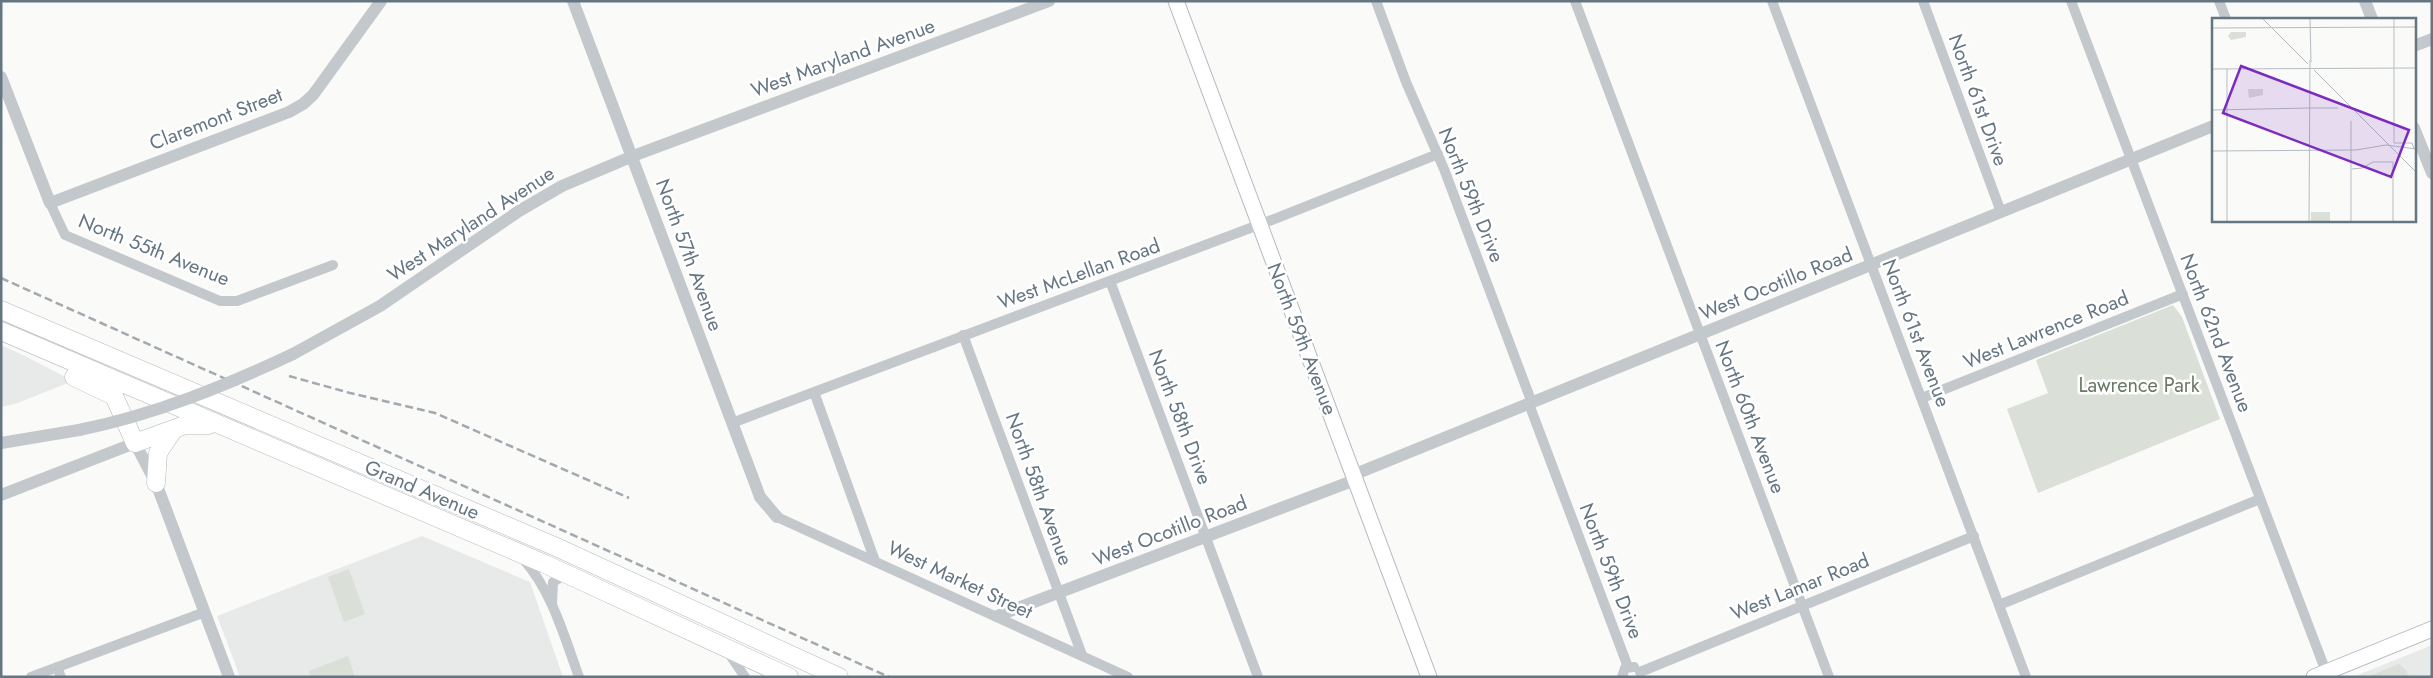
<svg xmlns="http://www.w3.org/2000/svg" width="2433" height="678" viewBox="0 0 2433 678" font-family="Jost,sans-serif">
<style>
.built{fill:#e8e9e9}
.green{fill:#dadfd7}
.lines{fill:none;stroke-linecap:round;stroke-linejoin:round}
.secondary-casing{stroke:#b3babf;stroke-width:17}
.trunk-casing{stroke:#b4b9bd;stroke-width:19}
.minor{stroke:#c3c8cc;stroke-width:10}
.tertiary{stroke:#c3c8cc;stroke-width:12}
.secondary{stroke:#fff;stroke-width:15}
.trunk{stroke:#fff;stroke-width:18}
.rail{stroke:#a2aab0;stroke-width:2.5;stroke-dasharray:8 4;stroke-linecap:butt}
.tertiary-bridge{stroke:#c3c8cc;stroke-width:12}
.labels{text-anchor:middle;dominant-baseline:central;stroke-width:5;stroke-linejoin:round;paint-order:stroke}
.street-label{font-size:20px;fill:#657683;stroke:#fff}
.park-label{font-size:20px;fill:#687a64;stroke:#fff}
.inset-road{fill:none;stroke:#b5bdc2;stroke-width:1}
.view{fill:#7b2cbf;fill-opacity:0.15;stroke:#7b2cbf;stroke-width:2.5}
.inset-edge{fill:none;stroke:#657683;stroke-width:2.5}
</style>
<rect width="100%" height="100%" fill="#fafaf8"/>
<path class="built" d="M 1,345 L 25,356 L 73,381 L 15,404 L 1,407 Z
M 422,536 L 530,582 L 563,677 L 240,677 L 217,616 Z
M 2432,645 L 2432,677 L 2353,677 Z"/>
<path class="green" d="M 2173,305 L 2182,317 L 2220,419 L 2038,493 L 2007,409 L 2048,393 L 2036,360 Z
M 349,569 L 365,614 L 344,622 L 328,577 Z
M 348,656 L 355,677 L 311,677 L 309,671 Z
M 2399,664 L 2406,670 L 2409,677 L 2367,677 Z"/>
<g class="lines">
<defs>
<path id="secondary" d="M 1176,1 L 1429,677
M 2314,677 L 2432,629"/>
<path id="trunk" d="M 1,310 L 554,546 L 839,677
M 1,331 L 545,564 L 789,677
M 74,377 L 114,396 L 135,443 L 185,425 L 209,425
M 156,483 L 158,453 L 174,429"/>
</defs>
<use href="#secondary" class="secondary-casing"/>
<use href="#trunk" class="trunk-casing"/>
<path class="minor" d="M 1376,1 L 1406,82 L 1444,169 L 1532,403
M 1575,1 L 1829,677
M 1772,1 L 2026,677
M 1923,1 L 2001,212
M 2071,1 L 2328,677
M 2219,1 L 2226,19
M 50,203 L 65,235 L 220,301 L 237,301 L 333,265
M 1110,281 L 1258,677
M 963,335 L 1082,655
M 814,392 L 875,561
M 1922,398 L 2183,294
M 1529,404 L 1628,667
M 732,423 L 1277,218 L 1438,154
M 777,517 L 1128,677
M 523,559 C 552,591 564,636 579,677
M 552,604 L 553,582 L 561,577 L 570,577
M 1999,605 L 2260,499
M 728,652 L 745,677
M 57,667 L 61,677
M 1640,672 L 1974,536
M 31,677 L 205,612
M 1622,677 L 1625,668 L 1634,667"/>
<path class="tertiary" d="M 573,1 L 756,486 L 760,497 L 777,517
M 2365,1 L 2372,19
M 2414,46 L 2432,39
M 1,77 L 50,203 L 289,112 L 303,104 L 313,95 L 381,1
M 2414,128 L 2432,173
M 293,354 L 380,306 L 519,211 L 562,186 L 633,156 L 1049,1
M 1,443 L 79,430
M 1353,475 L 2213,126
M 1,495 L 135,443 L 156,483 L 229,677
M 997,616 L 1355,480"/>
<use href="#secondary" class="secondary"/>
<use href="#trunk" class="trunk"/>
<path class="rail" d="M 1,278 L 889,677
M 289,376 L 350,393 L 435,413 L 629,498"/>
<path class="tertiary-bridge" d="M 79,430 C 154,415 225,386 293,354"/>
</g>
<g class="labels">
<g class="street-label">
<text transform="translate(843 58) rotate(-20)">West Maryland Avenue</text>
<text transform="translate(1978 100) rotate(70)">North 61st Drive</text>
<text transform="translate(216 119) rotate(-21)">Claremont Street</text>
<text transform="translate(1471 195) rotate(68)">North 59th Drive</text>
<text transform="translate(471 224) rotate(-33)">West Maryland Avenue</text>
<text transform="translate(154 250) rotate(22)">North 55th Avenue</text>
<text transform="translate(689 255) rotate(70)">North 57th Avenue</text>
<text transform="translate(1079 274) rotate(-20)">West McLellan Road</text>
<text transform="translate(1776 284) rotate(-22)">West Ocotillo Road</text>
<text transform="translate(2046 330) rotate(-22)">West Lawrence Road</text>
<text transform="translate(1916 333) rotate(69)">North 61st Avenue</text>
<text transform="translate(2216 333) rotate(69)">North 62nd Avenue</text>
<text transform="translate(1302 339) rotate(69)">North 59th Avenue</text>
<text transform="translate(1180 417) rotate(69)">North 58th Drive</text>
<text transform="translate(1750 417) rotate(69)">North 60th Avenue</text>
<text transform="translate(1039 489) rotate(70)">North 58th Avenue</text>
<text transform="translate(422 490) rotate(23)">Grand Avenue</text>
<text transform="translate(1170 531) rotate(-21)">West Ocotillo Road</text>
<text transform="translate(1611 571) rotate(69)">North 59th Drive</text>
<text transform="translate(960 580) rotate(25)">West Market Street</text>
<text transform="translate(1800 587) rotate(-22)">West Lamar Road</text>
</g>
<g class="park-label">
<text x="2139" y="385">Lawrence Park</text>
</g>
</g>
<g transform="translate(2212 18)">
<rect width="204" height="204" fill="#fafaf8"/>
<path d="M 19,14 L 34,14 L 34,19 L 19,22 L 16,18 ZM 36,71 L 51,71 L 51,77 L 37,80 ZM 99,194 L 118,194 L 118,203 L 99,203 Z" fill="#dadfd7"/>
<path class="inset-road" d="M 50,0 L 96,46M 98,0 L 99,44M 182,0 L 182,125 L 200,125 L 202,131M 0,10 L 204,9M 0,51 L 204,50M 102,52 L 204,154M 98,90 L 126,90M 0,92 L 98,90M 139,103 L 139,203M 0,133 L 144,132 L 174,127 L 204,131M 140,151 L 150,150 L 161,144 L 181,144 L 181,203M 15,203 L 15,51M 97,203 L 98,42"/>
<path class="view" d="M 29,48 L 197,112 L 179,159 L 11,95 Z"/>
<rect width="204" height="204" class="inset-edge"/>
</g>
<rect width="2433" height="678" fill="none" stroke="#657683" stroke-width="5"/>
</svg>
